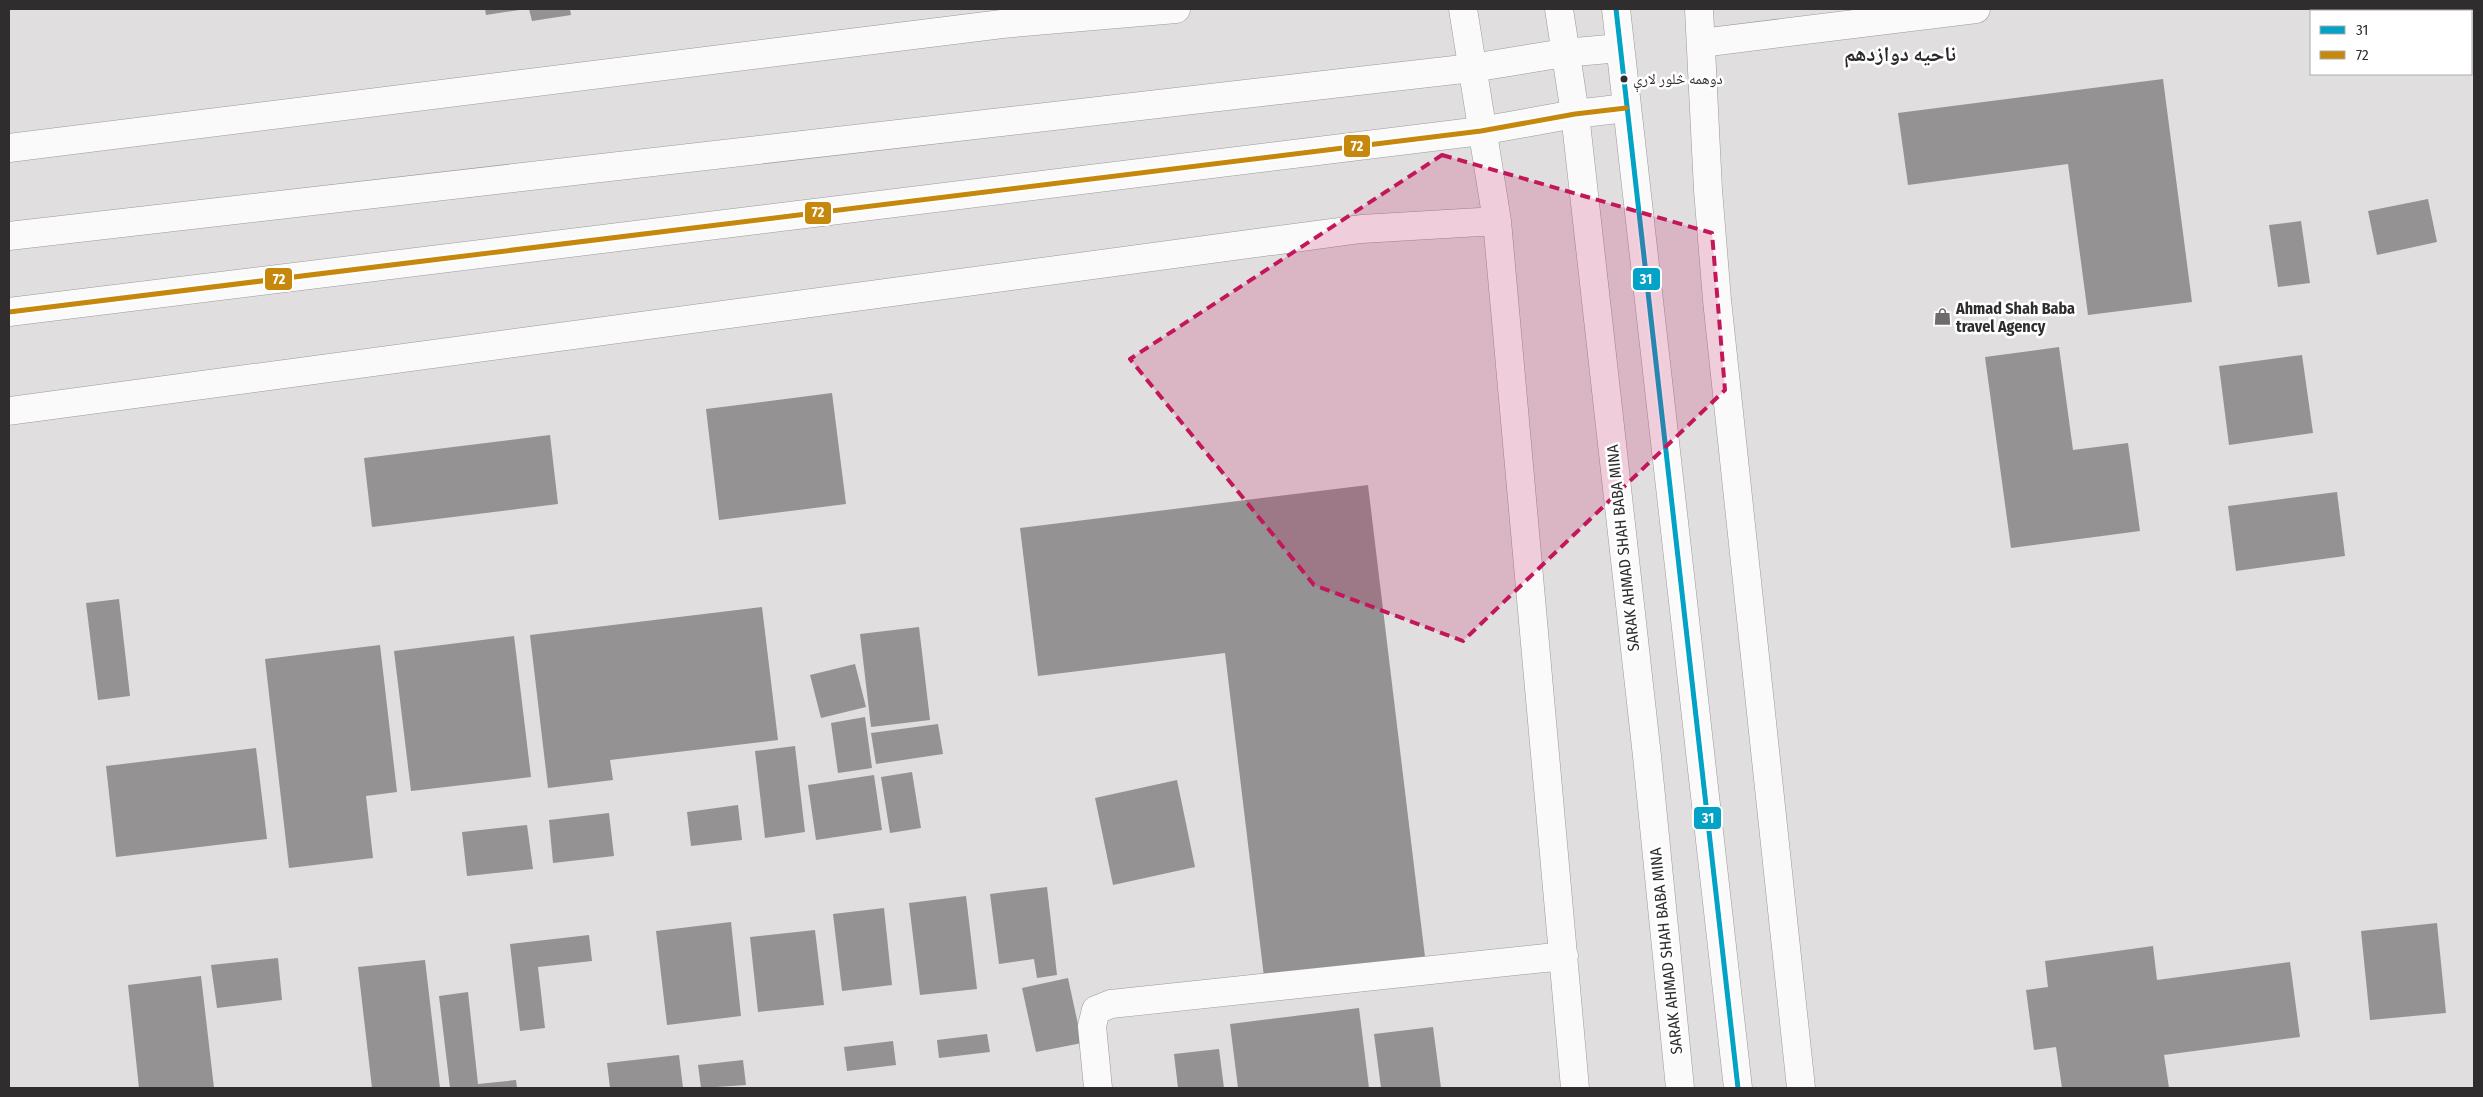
<svg xmlns="http://www.w3.org/2000/svg" width="2483" height="1097" viewBox="0 0 2483 1097" font-family="'Fira Sans Condensed','Noto Naskh Arabic',sans-serif">
<style>
.building{fill:#949293}
.lines{fill:none;stroke-linecap:round;stroke-linejoin:round}
.minor-casing{stroke:#9b999a;stroke-width:29}
.secondary-casing{stroke:#9b999a;stroke-width:29}
.trunk-casing{stroke:#9b999a;stroke-width:29}
.minor{stroke:#fafafa;stroke-width:28}
.secondary{stroke:#fafafa;stroke-width:28}
.trunk{stroke:#fafafa;stroke-width:28}
.bus-1-casing{stroke:#fff;stroke-width:9}
.bus-2-casing{stroke:#fff;stroke-width:9}
.bus-1{stroke:#02a3c6;stroke-width:5}
.bus-2{stroke:#c5880c;stroke-width:5}
.marked{fill:#c2185b;fill-opacity:0.2;stroke:#c2185b;stroke-width:4;stroke-dasharray:10 6;stroke-linejoin:round}
.bus-dot{fill:#2f2d2e;stroke:#fff;stroke-width:2}
.labels{text-anchor:middle;dominant-baseline:central;stroke-width:5;stroke-linejoin:round;paint-order:stroke}
.bus-label{font-size:15px;fill:#2f2d2e;stroke:#fff;text-anchor:start}
.poi-label{font-size:16px;font-weight:bold;fill:#2f2d2e;stroke:#fff;text-anchor:start}
.street-label{font-size:16px;fill:#2f2d2e;stroke:#fff}
.district-label{font-size:21px;font-weight:bold;fill:#2c292b;stroke:#fff}
.line-badge{stroke:#fff;stroke-width:2}
.badge-label{font-size:14px;text-anchor:middle;font-weight:bold;fill:#fff}
</style>
<rect width="100%" height="100%" fill="#e0dedf"/>
<path class="building" d="M 485,9 L 519,9 L 519,10 L 486,15 Z
M 529,9 L 570,9 L 571,15 L 532,21 Z
M 2163,79 L 2192,302 L 2088,315 L 2068,164 L 1908,185 L 1898,113 Z
M 2428,199 L 2437,242 L 2377,255 L 2368,211 Z
M 2301,221 L 2310,283 L 2278,287 L 2269,225 Z
M 2059,347 L 2073,450 L 2128,443 L 2140,531 L 2011,548 L 1985,357 Z
M 2302,355 L 2313,433 L 2229,445 L 2219,366 Z
M 832,393 L 846,504 L 719,520 L 706,409 Z
M 550,435 L 558,504 L 372,527 L 364,458 Z
M 1368,485 L 1425,957 L 1264,977 L 1225,653 L 1038,676 L 1020,528 Z
M 2337,492 L 2345,556 L 2236,571 L 2228,506 Z
M 119,599 L 130,696 L 98,700 L 86,603 Z
M 762,607 L 778,740 L 610,760 L 613,780 L 548,788 L 530,635 Z
M 919,627 L 930,720 L 871,727 L 860,634 Z
M 514,636 L 531,777 L 411,791 L 394,651 Z
M 380,645 L 397,792 L 366,796 L 373,858 L 289,868 L 265,659 Z
M 855,664 L 866,707 L 821,718 L 810,675 Z
M 865,717 L 872,768 L 838,773 L 831,723 Z
M 938,724 L 943,754 L 876,764 L 871,733 Z
M 795,746 L 805,832 L 765,838 L 755,751 Z
M 256,748 L 267,839 L 116,857 L 106,766 Z
M 912,772 L 921,828 L 890,833 L 881,777 Z
M 874,775 L 882,830 L 816,840 L 808,785 Z
M 1177,780 L 1195,867 L 1113,885 L 1095,798 Z
M 738,805 L 742,840 L 691,846 L 687,812 Z
M 609,813 L 614,856 L 553,863 L 549,820 Z
M 527,825 L 533,869 L 467,876 L 462,832 Z
M 1047,887 L 1057,975 L 1037,978 L 1034,959 L 999,964 L 990,894 Z
M 966,896 L 977,989 L 920,995 L 909,903 Z
M 884,908 L 892,985 L 842,991 L 833,914 Z
M 731,922 L 741,1016 L 667,1025 L 656,931 Z
M 2437,923 L 2446,1013 L 2370,1020 L 2361,931 Z
M 815,930 L 824,1005 L 758,1012 L 750,937 Z
M 589,935 L 592,961 L 538,967 L 545,1028 L 520,1031 L 510,944 Z
M 2153,946 L 2157,980 L 2290,962 L 2300,1037 L 2164,1055 L 2169,1088 L 2062,1088 L 2056,1047 L 2034,1050 L 2026,990 L 2048,987 L 2045,961 Z
M 278,958 L 282,1000 L 217,1008 L 211,965 Z
M 425,960 L 440,1088 L 372,1088 L 358,967 Z
M 201,976 L 214,1088 L 139,1088 L 128,985 Z
M 1068,978 L 1082,1043 L 1036,1052 L 1022,988 Z
M 468,992 L 478,1084 L 516,1080 L 517,1088 L 450,1088 L 439,996 Z
M 1359,1008 L 1369,1088 L 1238,1088 L 1230,1024 Z
M 1433,1027 L 1441,1088 L 1381,1088 L 1374,1034 Z
M 987,1034 L 990,1052 L 939,1058 L 937,1040 Z
M 893,1041 L 896,1065 L 847,1071 L 844,1047 Z
M 1219,1049 L 1224,1088 L 1178,1088 L 1174,1054 Z
M 679,1055 L 683,1088 L 610,1088 L 607,1063 Z
M 743,1060 L 746,1085 L 701,1088 L 698,1065 Z"/>
<g class="lines">
<defs>
<path id="minor" d="M 1463,9 L 1497,221 L 1575,1088
M 1699,9 L 1708,190 L 1717,300 L 1801,1088
M 1701,43 L 1976,9
M 9,148 L 1002,24 L 1176,9
M 9,411 L 1361,229 L 1497,221
M 1098,1088 L 1092,1026 L 1096,1010 L 1111,1004 L 1564,956"/>
<path id="secondary" d="M 9,236 L 1472,68 L 1564,53 L 1620,48
M 9,312 L 1481,131 L 1575,114 L 1626,108"/>
<path id="trunk" d="M 1559,9 L 1575,114 L 1647,756 L 1680,1088
M 1616,9 L 1738,1088"/>
</defs>
<use href="#minor" class="minor-casing"/>
<use href="#secondary" class="secondary-casing"/>
<use href="#trunk" class="trunk-casing"/>
<use href="#minor" class="minor"/>
<use href="#secondary" class="secondary"/>
<use href="#trunk" class="trunk"/>
<defs>
<path id="bus-1" d="M 1616,9 L 1738,1088"/>
<path id="bus-2" d="M 9,312 L 1481,131 L 1575,114 L 1626,108"/>
</defs>
<use href="#bus-1" class="bus-1-casing"/>
<use href="#bus-2" class="bus-2-casing"/>
<use href="#bus-1" class="bus-1"/>
<use href="#bus-2" class="bus-2"/>
</g>
<path class="marked" d="M 1442,155 L 1712,233 L 1725,390 L 1463,641 L 1314,585 L 1130,359 Z"/>
<defs>
<symbol id="shop-bare" viewBox="-9 -9 18 18"><path d="M-5-2.5h2.3a2.7 3.5 0 0 1 5.4 0H5L5.5 6h-11ZM-1.5-2.5h3a1.5 2.3 0 0 0-3 0Z" fill="#6d6b6c" stroke="#fff" stroke-width="2.5" paint-order="stroke"/></symbol>
</defs>
<g fill-rule="evenodd">
<use href="#shop-bare" x="1930" y="304" width="25" height="25"/>
</g>
<circle class="bus-dot" cx="1624" cy="79" r="4.5"/>
<g class="labels">
<g class="bus-label">
<text x="1633" y="79">دوهمه څلور لارې</text>
</g>
<g class="poi-label">
<text x="1956" y="308">Ahmad Shah Baba<tspan x="1956" dy="18">travel Agency</tspan></text>
</g>
<g class="street-label">
<text transform="translate(1623 548) rotate(-96)">SARAK AHMAD SHAH BABA MINA</text>
<text transform="translate(1666 951) rotate(-96)">SARAK AHMAD SHAH BABA MINA</text>
</g>
<g class="district-label">
<text x="1900" y="54">ناحیه دوازدهم</text>
</g>
</g>
<g class="line-badge">
<rect x="1343" y="134" width="28" height="24" rx="5" fill="#c5880c"/>
<rect x="804" y="201" width="28" height="24" rx="5" fill="#c5880c"/>
<rect x="1632" y="267" width="29" height="24" rx="5" fill="#02a3c6"/>
<rect x="264" y="267" width="29" height="24" rx="5" fill="#c5880c"/>
<rect x="1693" y="806" width="29" height="24" rx="5" fill="#02a3c6"/>
</g>
<g class="badge-label">
<text x="1357" y="151">72</text>
<text x="818" y="217">72</text>
<text x="1646" y="284">31</text>
<text x="279" y="284">72</text>
<text x="1708" y="823">31</text>
</g>
<rect width="2483" height="1097" fill="none" stroke="#2f2d2e" stroke-width="20"/>
<rect x="2310" y="10" width="162" height="65" fill="#ffffff" stroke="#acabab"/>
<rect x="2320" y="26" width="25" height="8" fill="#02a3c6" stroke="#acabab"/>
<text x="2356" y="35" font-size="15" fill="#2f2d2e">31</text>
<rect x="2320" y="51" width="25" height="8" fill="#c5880c" stroke="#acabab"/>
<text x="2356" y="60" font-size="15" fill="#2f2d2e">72</text>
</svg>
